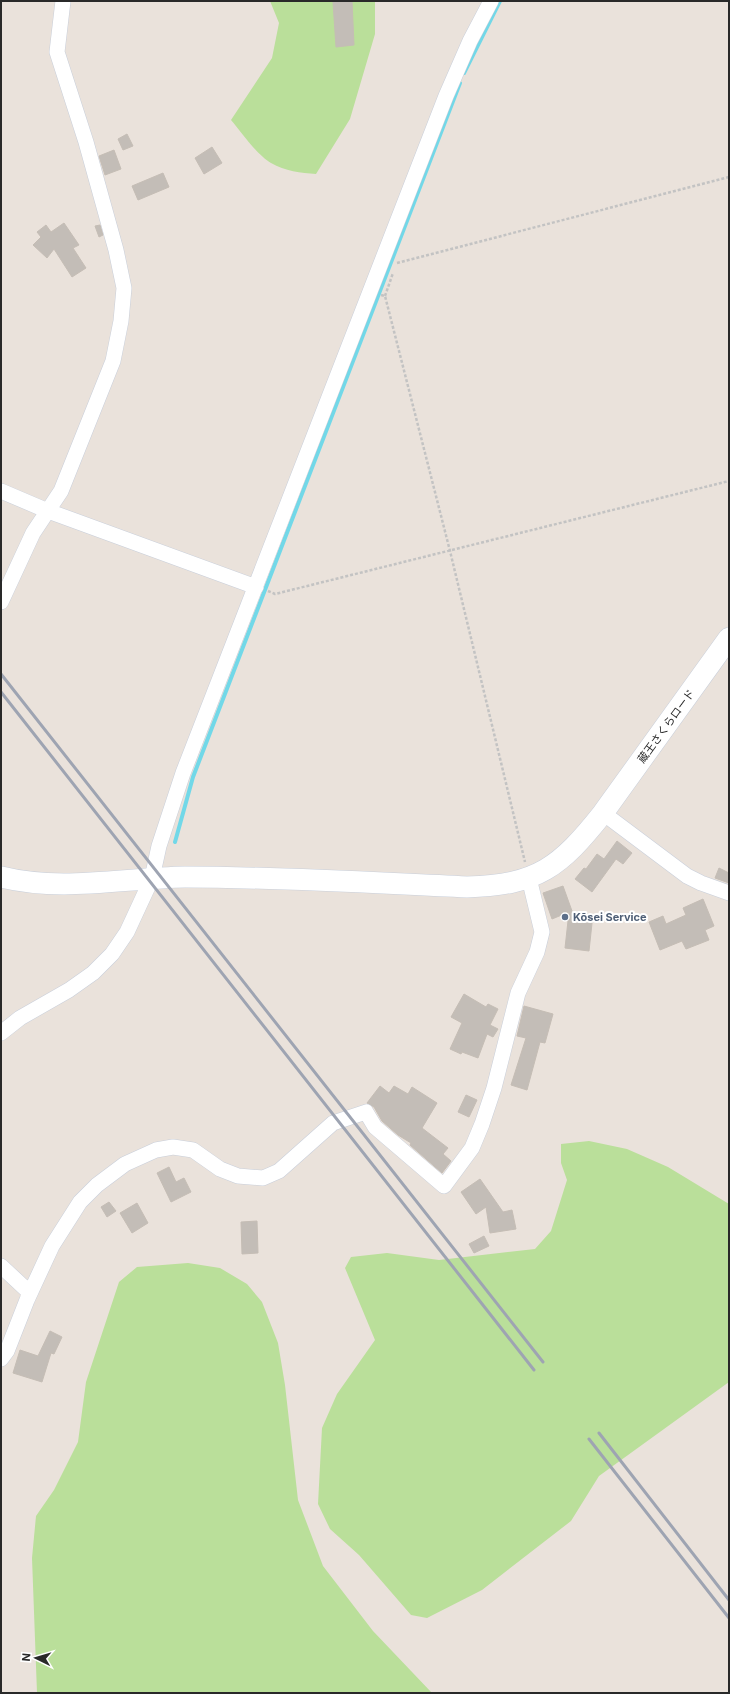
<svg xmlns="http://www.w3.org/2000/svg" width="730" height="1694" viewBox="0 0 730 1694" font-family="Inter,'Noto Sans JP',sans-serif">
<style>
.green{fill:#badf9a}
.lines{fill:none;stroke-linecap:round;stroke-linejoin:round}
.stream{stroke:#72d8e8;stroke-width:4}
.building{fill:#c3bdb7;stroke:#c5bdb5}
.street-casing{stroke:#c9cfda;stroke-width:16}
.secondary-casing{stroke:#c9cfda;stroke-width:22}
.path{stroke:#c3c3c3;stroke-width:2.5;stroke-dasharray:3 2;stroke-linecap:butt}
.street{stroke:#fff;stroke-width:15}
.secondary{stroke:#fff;stroke-width:21}
.rail{stroke:#9ea4b2;stroke-width:3}
.service-dot{fill:#5c6f8a;stroke:#fff;stroke-width:1.5}
.labels{text-anchor:middle;dominant-baseline:central;stroke-width:4;stroke-linejoin:round;paint-order:stroke}
.street-label{font-size:11px;fill:#292929;stroke:#fff}
.service-label{font-size:11px;font-weight:bold;fill:#4e5e75;stroke:#fff;text-anchor:start}
</style>
<rect width="100%" height="100%" fill="#eae2db"/>
<path class="green" d="M 270,1 L 375,1 L 375,34 L 350,119 L 316,174 C 301,173 285,171 271,163 C 258,156 241,132 231,120 L 272,58 L 279,23 Z
M 589,1141 L 627,1149 L 668,1167 L 729,1204 L 729,1382 L 599,1476 L 571,1521 L 482,1590 L 427,1618 L 411,1615 L 359,1555 L 330,1529 L 318,1504 L 322,1428 L 337,1394 L 375,1340 L 345,1268 L 351,1257 L 387,1253 L 439,1260 L 535,1249 L 551,1231 L 567,1180 L 561,1163 L 561,1144 Z
M 188,1263 L 220,1268 L 247,1284 L 262,1302 L 278,1343 L 285,1385 L 298,1500 L 323,1566 L 373,1631 L 432,1693 L 37,1693 L 32,1558 L 36,1516 L 54,1490 L 78,1442 L 86,1382 L 119,1282 L 137,1267 Z"/>
<g class="lines">
<path class="stream" d="M 464,73 L 500,1
M 175,842 L 193,777 L 460,83"/>
</g>
<path class="building" d="M 352,1 L 354,45 L 336,47 L 333,2 Z
M 127,134 L 133,146 L 123,150 L 118,139 Z
M 212,147 L 222,163 L 204,174 L 195,158 Z
M 114,150 L 121,169 L 105,175 L 99,156 Z
M 163,173 L 169,187 L 138,200 L 132,186 Z
M 64,223 L 79,245 L 73,248 L 86,268 L 72,277 L 54,249 L 47,258 L 33,245 L 41,237 L 37,232 L 46,225 L 51,232 Z
M 100,225 L 103,235 L 99,237 L 95,226 Z
M 617,841 L 632,853 L 623,864 L 616,859 L 592,892 L 575,879 L 584,868 L 586,869 L 597,854 L 604,859 Z
M 719,868 L 729,873 L 729,883 L 715,878 Z
M 563,886 L 572,911 L 570,912 L 593,914 L 589,951 L 565,948 L 569,912 L 552,919 L 543,893 Z
M 703,899 L 714,926 L 705,930 L 709,940 L 686,949 L 682,941 L 660,950 L 649,922 L 663,916 L 666,924 L 686,915 L 683,908 Z
M 464,994 L 486,1007 L 488,1004 L 498,1009 L 490,1025 L 498,1029 L 493,1037 L 487,1034 L 478,1058 L 462,1052 L 461,1054 L 450,1049 L 462,1023 L 451,1017 Z
M 524,1006 L 553,1014 L 545,1043 L 540,1042 L 527,1090 L 511,1085 L 526,1038 L 517,1036 Z
M 380,1086 L 389,1093 L 394,1086 L 408,1094 L 412,1087 L 437,1103 L 422,1128 L 448,1148 L 443,1154 L 451,1161 L 442,1173 L 410,1145 L 411,1143 L 398,1135 L 382,1121 L 374,1107 L 367,1103 Z
M 466,1095 L 477,1100 L 469,1117 L 458,1112 Z
M 169,1167 L 176,1182 L 184,1178 L 191,1192 L 171,1202 L 157,1173 Z
M 480,1179 L 503,1212 L 512,1210 L 516,1229 L 490,1233 L 486,1207 L 476,1214 L 461,1192 Z
M 109,1202 L 116,1211 L 107,1217 L 101,1207 Z
M 137,1203 L 148,1223 L 132,1233 L 120,1213 Z
M 257,1221 L 258,1253 L 242,1254 L 241,1222 Z
M 484,1236 L 489,1246 L 474,1253 L 469,1244 Z
M 50,1331 L 62,1337 L 54,1354 L 51,1353 L 42,1382 L 13,1373 L 20,1350 L 38,1356 Z"/>
<g class="lines">
<defs>
<path id="street" d="M 1,491 L 48,511 L 256,587
M 1,602 L 33,533 L 61,491 L 113,361 L 121,321 L 124,288 L 116,250 L 86,142 L 57,52 L 63,1
M 603,813 L 687,876 L 701,883 L 729,893
M 1,1033 L 20,1018 L 69,990 L 93,973 L 112,954 L 127,932 L 152,878 L 159,846 L 183,773 L 446,96 L 470,41 L 491,1
M 1,1266 L 30,1293
M 1,1359 L 7,1351 L 27,1300 L 52,1246 L 80,1202 L 97,1185 L 125,1164 L 156,1150 L 173,1147 L 193,1150 L 220,1169 L 238,1176 L 263,1178 L 279,1171 L 333,1123 L 366,1112 L 375,1127 L 444,1186 L 472,1148 L 482,1124 L 494,1088 L 518,993 L 537,952 L 542,932 L 529,878"/>
<path id="secondary" d="M 1,877 C 61,892 124,878 185,877 C 279,877 374,883 467,887 C 538,885 560,867 603,813 L 729,638"/>
</defs>
<use href="#street" class="street-casing"/>
<use href="#secondary" class="secondary-casing"/>
<path class="path" d="M 397,263 L 729,177
M 381,295 L 385,296 L 450,551 L 525,862
M 385,296 L 393,273
M 268,591 L 275,594 L 729,481"/>
<use href="#street" class="street"/>
<use href="#secondary" class="secondary"/>
<path class="rail" d="M 1,674 L 543,1362
M 1,692 L 534,1370
M 599,1433 L 729,1600
M 589,1439 L 729,1618"/>
</g>
<circle class="service-dot" cx="565" cy="917" r="4"/>
<g class="labels">
<g class="street-label">
<text transform="translate(666 726) rotate(-54)">蔵王さくらロード</text>
</g>
<g class="service-label">
<text x="573" y="917">Kōsei Service</text>
</g>
</g>
<rect width="730" height="1694" fill="none" stroke="#292929" stroke-width="4"/>
<g transform="translate(36 1658) rotate(275)" stroke="#ffffff" stroke-width="3" paint-order="stroke">
<path d="M0-3L7 15L0 10L-7 15Z" fill="#292929"/>
<text y="-6" font-size="11" font-weight="bold" text-anchor="middle" fill="#292929">N</text>
</g>
</svg>
